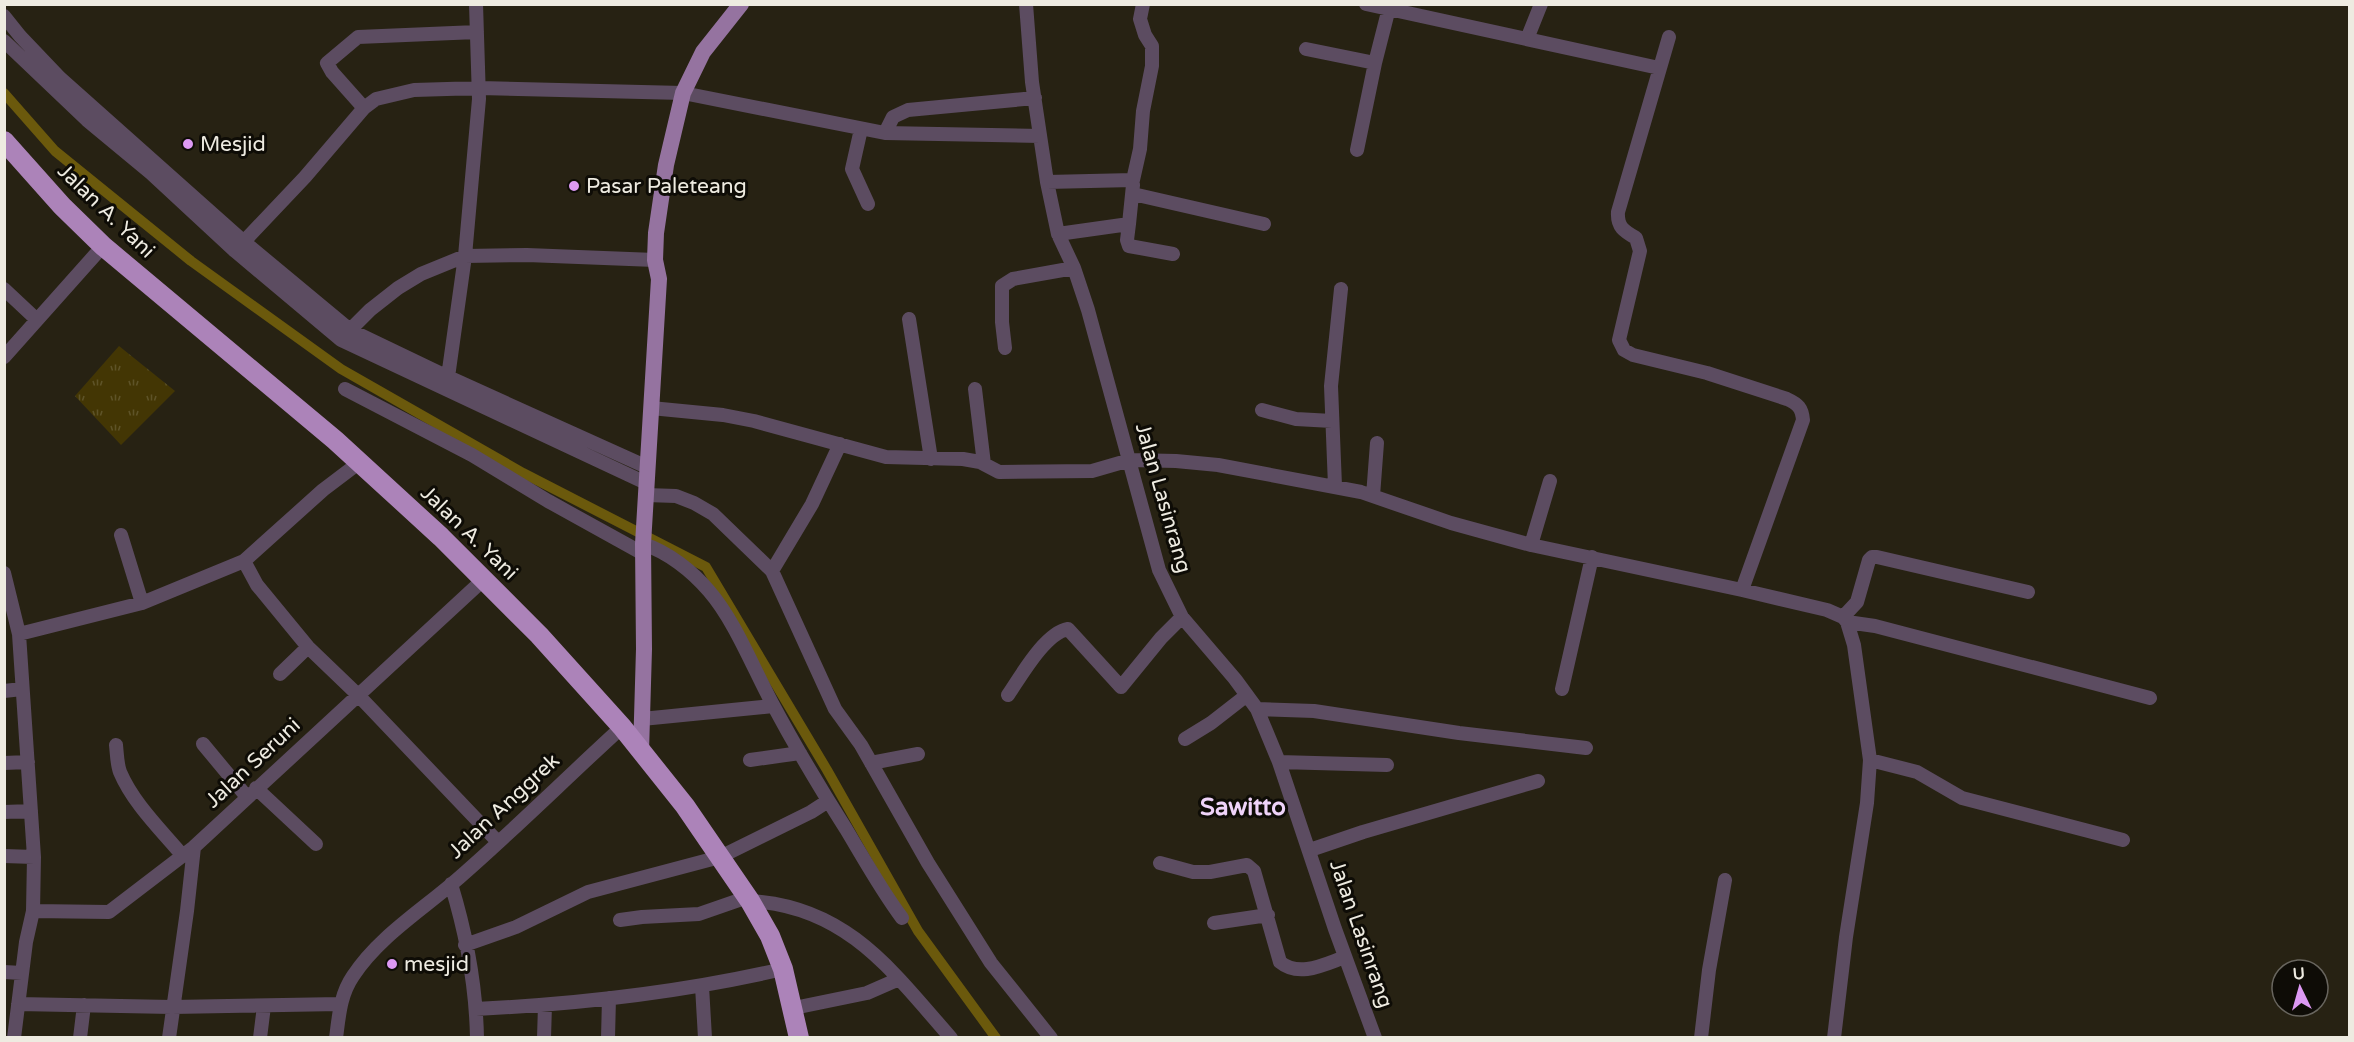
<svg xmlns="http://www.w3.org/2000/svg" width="2354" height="1042" viewBox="0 0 2354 1042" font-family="'Varela Round',sans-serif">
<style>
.grass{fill:url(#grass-tufts)}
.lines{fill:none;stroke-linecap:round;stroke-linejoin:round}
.canal{stroke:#6b590c;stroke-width:10}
.minor{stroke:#5c4c61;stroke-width:14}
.major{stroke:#9573a0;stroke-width:16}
.highway{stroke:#ac83b9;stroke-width:20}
.poi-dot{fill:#dd99f3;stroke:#0e0c06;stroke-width:2}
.labels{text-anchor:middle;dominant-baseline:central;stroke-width:6;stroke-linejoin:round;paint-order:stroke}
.poi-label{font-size:21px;fill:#eeebe1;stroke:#0e0c06;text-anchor:start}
.street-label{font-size:21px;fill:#eeebe1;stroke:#0e0c06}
.quarter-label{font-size:24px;font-weight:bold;fill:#efd3f9;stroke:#0e0c06}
</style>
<defs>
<pattern id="grass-tufts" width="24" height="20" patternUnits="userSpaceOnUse" patternTransform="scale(1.5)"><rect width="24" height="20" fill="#433604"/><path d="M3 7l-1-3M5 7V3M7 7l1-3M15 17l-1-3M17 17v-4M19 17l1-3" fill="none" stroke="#5e5328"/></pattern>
</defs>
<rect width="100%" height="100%" fill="#272213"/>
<path class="grass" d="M 119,346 L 175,391 L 121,445 L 75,396 Z"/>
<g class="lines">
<path class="canal" d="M 4,93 L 55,151 L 191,261 L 341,369 L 523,473 L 706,567 L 827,770 L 918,931 L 996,1038"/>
<path class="minor" d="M 1026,4 L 1032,82 L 1047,182 L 1058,234 L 1074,268 L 1088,310 L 1159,570 L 1182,617 L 1235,679 L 1257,709 L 1279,762 L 1335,929 L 1375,1038
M 1366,4 L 1659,68
M 4,16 L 20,36 L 60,78 L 243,241 L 350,330 L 448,377 L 647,467
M 1669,37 L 1618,212 C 1617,227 1624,231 1636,238 L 1640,251 L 1619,340 L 1624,350 L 1633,355 L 1707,373 L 1787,399 C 1798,404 1802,408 1803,420 L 1742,590
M 1527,39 L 1541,4
M 4,41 L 87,120 L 151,173 L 235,251 L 341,340 L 646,483
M 1306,49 L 1375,63
M 364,108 L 332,72 L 327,63 L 358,37 L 477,32
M 861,129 L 852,169 L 868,204
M 885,133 L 893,117 L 908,110 L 1035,98
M 1357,150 L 1375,63 L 1389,8
M 1047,182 L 1133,180 L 1140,149 L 1143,111 L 1152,66 L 1152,46 L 1145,35 L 1140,19 L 1143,4
M 1133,194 L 1264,224
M 1129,224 L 1127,240 L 1129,246 L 1173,254
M 1058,234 L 1129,224 L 1133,185
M 235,251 L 305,177 L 364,108 L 376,99 L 414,90 L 480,88 L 683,93 L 885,133 L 1040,136
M 4,289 L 36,319
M 909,319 L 931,459
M 344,336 L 370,310 L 398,288 L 421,274 L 465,256 L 527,255 L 655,260
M 1005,348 L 1002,322 L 1002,286 L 1013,279 L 1074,268
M 4,357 L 103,246
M 448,377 L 465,256 L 479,99 L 476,4
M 345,389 L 472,455 L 548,501 L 642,553
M 975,389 L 984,464
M 651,408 L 723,415 L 754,421 L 886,457 L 963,459 L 980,462 L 999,472 L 1092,471 L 1130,460 L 1176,461 L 1218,465 L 1361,492 L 1451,523 L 1531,545 L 1742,590 L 1827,610 L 1843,617 L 1847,622 L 1854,645 L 1870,760 L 1867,803 L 1846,937 L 1834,1038
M 1262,410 L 1296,419 L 1332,421
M 1335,486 L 1331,386 L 1341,289
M 646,495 L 676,496 L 694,503 L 713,514 L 772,571 L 835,709 L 861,745 L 928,863 L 991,963 L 1051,1038
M 1373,496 L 1377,443
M 121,535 L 142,603
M 643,544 C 668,552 692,571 709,591 C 735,621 753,668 772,703 C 795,746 820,788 846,829 C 864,859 881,890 902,918
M 1531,545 L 1550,481
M 244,561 L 257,585 L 308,647 L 358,695 L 498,842
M 772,571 L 812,504 L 840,444
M 4,573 L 19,634 L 34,857 L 33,911 L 26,942 L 14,1038
M 1843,617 L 1857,602 L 1869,560 L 1872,557 L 1877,557 L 2028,592
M 1847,622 L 1875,626 L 2150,698
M 19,634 L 142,603 L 244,561 L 323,490 L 360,462
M 280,674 L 308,647
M 1562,689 L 1592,557
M 4,691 L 22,689
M 1008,695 C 1021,676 1045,633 1068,629 L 1121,687 L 1161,638 L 1182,617
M 1257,709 L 1314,711 L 1459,733 L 1586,748
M 642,719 L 773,706
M 1185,739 L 1211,723 L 1247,695
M 203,744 L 247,797
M 116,745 C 117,754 117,764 120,772 C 133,803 161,830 182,855
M 750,760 L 800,753
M 1870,760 L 1917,772 L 1962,798 L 2123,840
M 1279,762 L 1387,765
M 4,763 L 28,762
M 871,763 L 918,754
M 256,788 L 316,844
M 4,812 L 31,811
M 1310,850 L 1363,832 L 1538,781
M 4,856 L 34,857
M 1160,863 L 1193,872 L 1210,872 L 1247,865 L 1254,871 L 1280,962 C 1299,978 1325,964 1345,957
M 451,884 C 466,933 476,986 477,1038
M 750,901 C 847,906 893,972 951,1038
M 33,911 L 109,912 L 194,847
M 620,920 L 642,917 L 699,914 L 748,897
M 1214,923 L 1268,915
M 465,945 L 516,927 L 588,892 L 720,857 L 811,812 L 828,801
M 4,972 L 22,973
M 702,986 L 705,1038
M 18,1004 L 172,1007 L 340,1004
M 794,1008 L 867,993 L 899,979
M 476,1009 C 580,1004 683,992 783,969
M 80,1038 L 84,1005
M 169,1038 L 187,911 L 194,847 L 483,580
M 260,1038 L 264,1006
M 336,1038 C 339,1016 340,995 353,976 C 378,938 419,912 453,883 C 511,833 565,779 622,727
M 544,1038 L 545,1005
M 608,1038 L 609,998
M 1701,1038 L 1709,970 L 1725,880"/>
<path class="major" d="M 641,752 L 644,649 L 643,544 L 659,279 L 655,260 L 656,233 L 666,165 L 683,93 L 703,52 L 741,4"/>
<path class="highway" d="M 4,141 L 62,206 L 103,246 L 335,440 L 441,537 L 539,635 L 622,727 L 685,806 L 750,901 L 770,936 L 783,969 L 799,1038"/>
</g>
<g class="poi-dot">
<circle cx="188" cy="144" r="6"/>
<circle cx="574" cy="186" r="6"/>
<circle cx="392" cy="964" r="6"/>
</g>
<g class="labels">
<g class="poi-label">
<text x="200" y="144">Mesjid</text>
<text x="586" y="186">Pasar Paleteang</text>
<text x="404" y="964">mesjid</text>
</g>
<g class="street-label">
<text transform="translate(106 211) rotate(44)">Jalan A. Yani</text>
<text transform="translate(1163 498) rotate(74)">Jalan Lasinrang</text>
<text transform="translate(469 533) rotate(44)">Jalan A. Yani</text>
<text transform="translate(253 763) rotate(-43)">Jalan Seruni</text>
<text transform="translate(504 806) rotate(-43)">Jalan Anggrek</text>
<text transform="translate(1361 934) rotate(71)">Jalan Lasinrang</text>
</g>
<g class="quarter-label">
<text x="1243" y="807">Sawitto</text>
</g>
</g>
<rect width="2354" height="1042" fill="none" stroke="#eeebe1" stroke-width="12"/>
<g transform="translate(2300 988) rotate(355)"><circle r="28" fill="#0e0c06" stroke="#68655e" stroke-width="1.5"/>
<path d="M0-4.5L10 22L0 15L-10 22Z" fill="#dd99f3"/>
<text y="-9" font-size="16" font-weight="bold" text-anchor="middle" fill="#eeebe1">U</text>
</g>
</svg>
